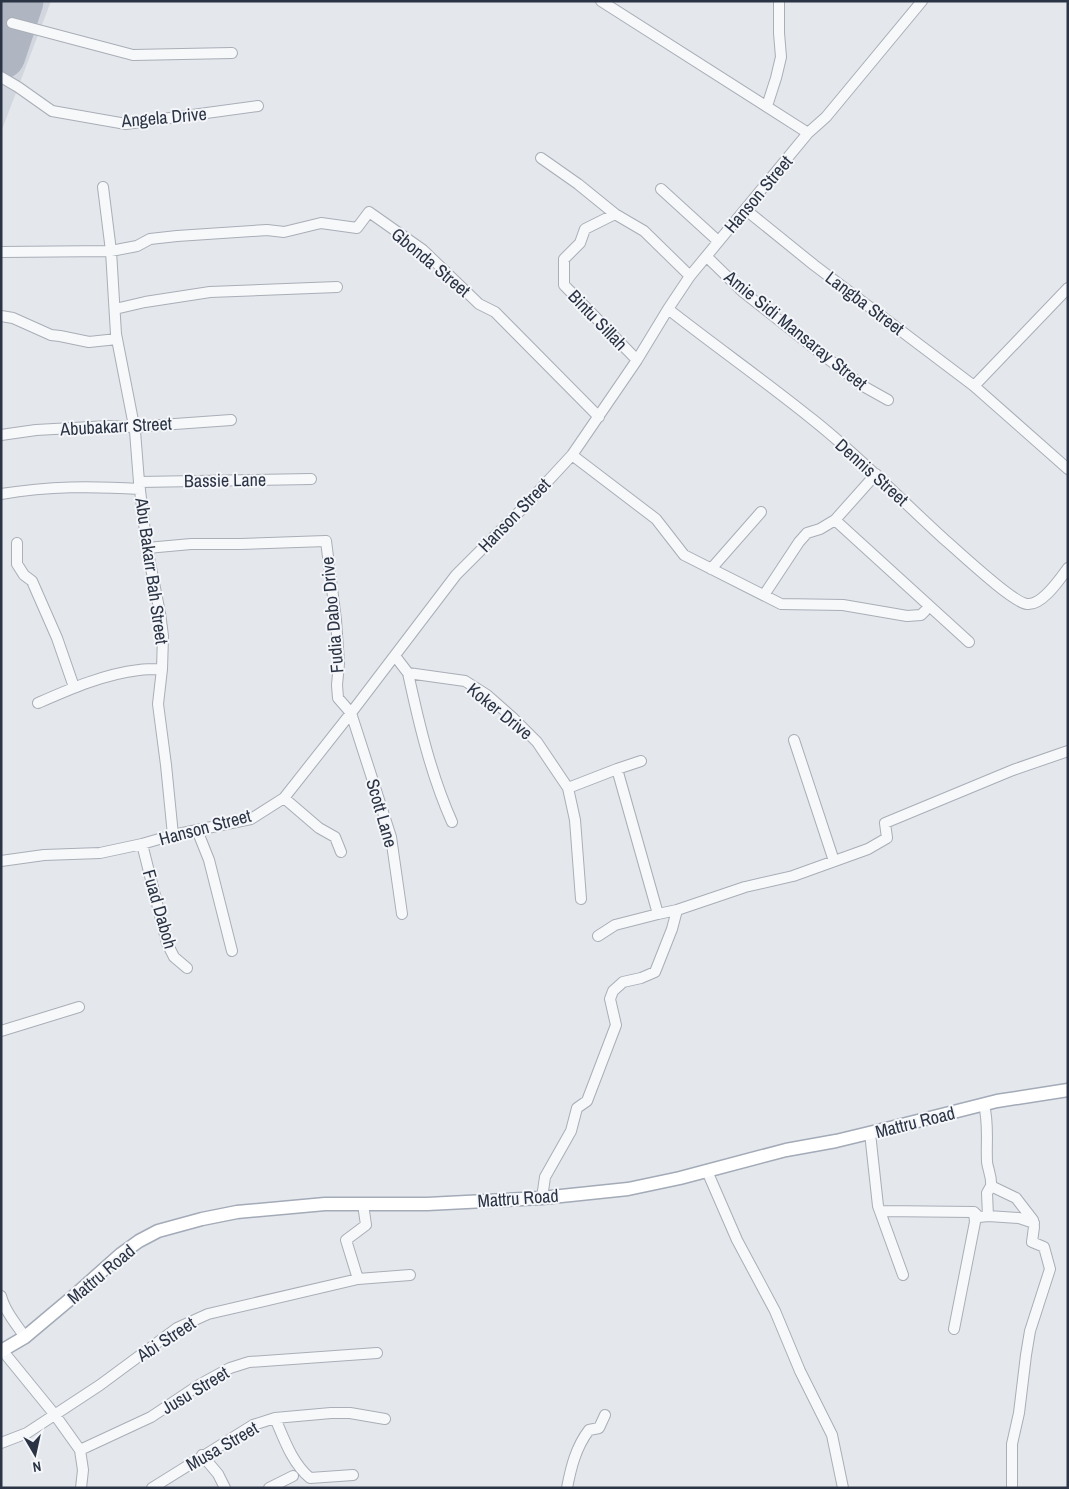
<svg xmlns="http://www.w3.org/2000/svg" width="1069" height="1489" viewBox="0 0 1069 1489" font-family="'Archivo Narrow',sans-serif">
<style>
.built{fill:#d2d6de}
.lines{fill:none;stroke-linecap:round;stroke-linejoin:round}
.runway{stroke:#b0b6c1;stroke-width:49}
.minor-casing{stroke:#a9aeb7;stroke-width:12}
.major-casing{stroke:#a3abb8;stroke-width:15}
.minor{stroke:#f7f8fa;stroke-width:10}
.major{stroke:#fff;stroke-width:12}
.labels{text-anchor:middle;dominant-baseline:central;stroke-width:4;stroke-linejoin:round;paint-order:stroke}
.street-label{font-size:18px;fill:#2b3445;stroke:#f4f6f9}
</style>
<rect width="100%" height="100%" fill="#e4e7ec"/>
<path class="built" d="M 1,1 L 51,1 L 1,132 Z"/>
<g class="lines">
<path class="runway" d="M 1,55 L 19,1"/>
<defs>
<path id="minor" d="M 601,1 L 808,133
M 12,23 L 133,55 L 232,53
M 1,77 L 18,87 L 52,111 L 126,124 L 258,106
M 767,106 L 776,78 L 781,57 L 779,33 L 779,1
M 541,158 L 578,184 L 615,214 L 644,231 L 690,276
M 103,187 L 111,251 L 116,334 L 135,431 L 139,482 L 147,548 L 160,613 L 163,636 L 162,669 L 158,704 L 166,765 L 173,835
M 661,189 L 718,241
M 746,210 L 814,265 L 974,386 L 1068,288
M 615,214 L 585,229 L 580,243 L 564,259 L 564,285 L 637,360
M 1,252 L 111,251 L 137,246 L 150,239 L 177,236 L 267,230 L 284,232 L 321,223 L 357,228 L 369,212 L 423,250 L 479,304 L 495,312 L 599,417
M 707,257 L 742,291 L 827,358 L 863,386 L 888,400
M 115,309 L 145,302 L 210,292 L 337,287
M 668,309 C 715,346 765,381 812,419 C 859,456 900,499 944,539 C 957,550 1013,603 1027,604 C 1042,606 1060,579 1068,568
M 1,316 L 13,318 L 51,335 L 60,336 L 89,342 L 117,339
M 974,386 L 1068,469
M 1,435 L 36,430 L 109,426 L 133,427 L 231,420
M 572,455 L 656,519 L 684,555 L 781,604 L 843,605 L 907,616 L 921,615 L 925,611
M 139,482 L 311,479
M 1,494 C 50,486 91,486 140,489
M 835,520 L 969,642
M 17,543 L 17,564 L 24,575 L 32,581 L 57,638 L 74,687
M 147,548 L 191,544 L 240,544 L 326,541 L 336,620 L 339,663 L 337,685 L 338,698 L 351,713 L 391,837 L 402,914
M 711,569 L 761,512
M 764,595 L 799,542 L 807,533 L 820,529 L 835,520 L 876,474
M 395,656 L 408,673 L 465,681 L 487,695 L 513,718 L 537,742 L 568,788 L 575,820 L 581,899
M 408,673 C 419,724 431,775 452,822
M 38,703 C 70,689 104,674 139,670 C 146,669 155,669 162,669
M 794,740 L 834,861
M 568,788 L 617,769 L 641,761
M 284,798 L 319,828 L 335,837 L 341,852
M 197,830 L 209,860 L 232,951
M 142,844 L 167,943 L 174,957 L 187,968
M 1,861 L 44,855 L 100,853 L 142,844 L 173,835 L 251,819 L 284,798 L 351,713 L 456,575 L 523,508 L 572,455 L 637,360 L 668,309 L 690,276 L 808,133 L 826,117 L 922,1
M 677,910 L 745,887 L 793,876 L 868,849 L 887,838 L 885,823 L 1013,770 L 1068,751
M 598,936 L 615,925 L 658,914
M 1,1031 L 79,1007
M 984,1105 C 989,1124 986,1142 987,1162 C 988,1170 992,1177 991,1186 L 1016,1198 L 1033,1220 L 1034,1227 L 1032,1242 L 1044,1247 L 1050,1269 L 1030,1331 L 1026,1355 L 1019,1413 L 1012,1444 L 1012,1488
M 870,1133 L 878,1206 L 903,1275
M 707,1171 L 737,1240 L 775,1311 L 800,1371 L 832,1435 L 843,1488
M 542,1198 L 545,1177 L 571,1131 L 577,1108 L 587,1101 L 616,1025 L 610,999 L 613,991 L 623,982 L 641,978 L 655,972 L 672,929 L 677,910 L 658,914 L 617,769
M 880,1211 L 974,1212
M 988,1216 L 1019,1218 L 1034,1223
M 358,1279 L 346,1240 L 366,1225 L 363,1204
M 1,1296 C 5,1311 16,1324 25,1337
M 954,1329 L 975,1222 L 974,1212 L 979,1217 L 988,1216 L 987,1193 L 991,1186
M 2,1350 L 55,1415 L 80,1450 L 83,1470 L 81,1488
M 275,1418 C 284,1439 292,1463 310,1478 L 353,1475
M 1,1443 L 27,1433 L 100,1385 L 177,1328 L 208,1314 L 358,1279 L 410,1275
M 80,1450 L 151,1417 L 199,1385 L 230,1368 L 249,1362 L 377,1353
M 202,1455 L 218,1474 L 225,1488
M 152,1488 L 253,1425 L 275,1418 L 331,1413 L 350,1413 L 385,1419
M 269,1488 L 293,1476
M 567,1488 C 571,1467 576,1447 589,1430 L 599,1428 L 605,1415"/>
<path id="major" d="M 1,1351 L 25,1337 L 75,1295 L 121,1254 L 139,1241 L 158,1231 L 202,1219 L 237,1212 L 325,1204 L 427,1204 L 542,1198 L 628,1189 L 680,1178 L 786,1150 L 836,1141 L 894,1127 L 997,1101 L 1068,1090"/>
</defs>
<use href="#minor" class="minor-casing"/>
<use href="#major" class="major-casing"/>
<use href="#minor" class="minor"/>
<use href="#major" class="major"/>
</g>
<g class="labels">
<g class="street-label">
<text transform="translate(164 117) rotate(-5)">Angela Drive</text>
<text transform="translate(758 194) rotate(-50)">Hanson Street</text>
<text transform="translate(431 262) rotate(40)">Gbonda Street</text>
<text transform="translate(865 303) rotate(37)">Langba Street</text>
<text transform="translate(598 320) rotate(46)">Bintu Sillah</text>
<text transform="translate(796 330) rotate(39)">Amie Sidi Mansaray Street</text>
<text transform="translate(116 426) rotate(-3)">Abubakarr Street</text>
<text transform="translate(872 472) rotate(42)">Dennis Street</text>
<text transform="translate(225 480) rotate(-1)">Bassie Lane</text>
<text transform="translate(514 515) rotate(-46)">Hanson Street</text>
<text transform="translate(152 571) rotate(82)">Abu Bakarr Bah Street</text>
<text transform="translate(332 615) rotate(-95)">Fudia Dabo Drive</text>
<text transform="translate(500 711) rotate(39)">Koker Drive</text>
<text transform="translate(382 813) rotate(74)">Scott Lane</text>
<text transform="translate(205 827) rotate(-15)">Hanson Street</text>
<text transform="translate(160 909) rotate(74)">Fuad Daboh</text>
<text transform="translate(915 1122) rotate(-14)">Mattru Road</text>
<text transform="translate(518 1198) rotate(-4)">Mattru Road</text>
<text transform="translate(101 1274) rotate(-40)">Mattru Road</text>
<text transform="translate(166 1339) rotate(-33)">Abi Street</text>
<text transform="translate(195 1390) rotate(-31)">Jusu Street</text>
<text transform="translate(222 1446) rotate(-30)">Musa Street</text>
</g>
</g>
<rect width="1069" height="1489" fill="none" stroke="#2b3445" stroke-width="5"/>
<g transform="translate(35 1454) rotate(171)" stroke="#f4f6f9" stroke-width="4" paint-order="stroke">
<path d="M0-4L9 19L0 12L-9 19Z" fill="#2b3445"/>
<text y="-8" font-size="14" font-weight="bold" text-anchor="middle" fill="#2b3445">N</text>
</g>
</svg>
